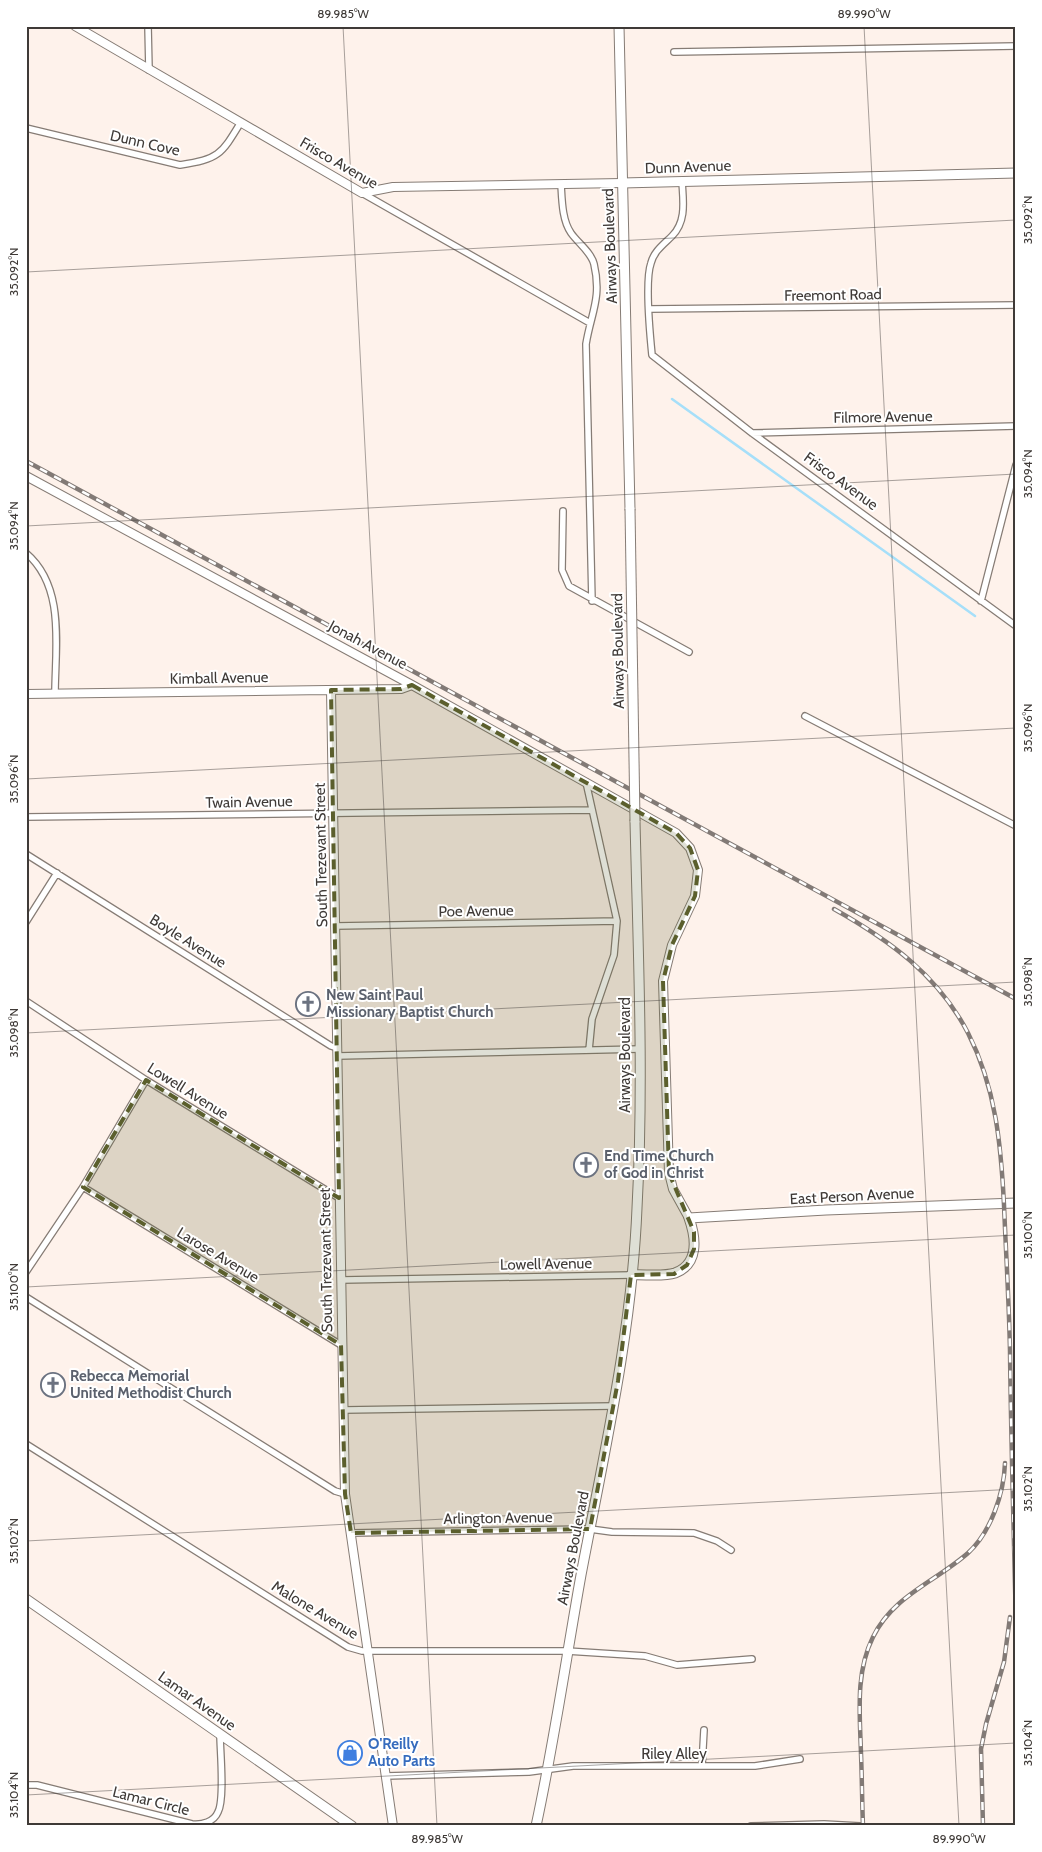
<svg xmlns="http://www.w3.org/2000/svg" width="1042" height="1852" viewBox="0 0 1042 1852" font-family="Cabin,sans-serif">
<style>
.lines{fill:none;stroke-linecap:round;stroke-linejoin:round}
.stream{stroke:#a6dff9;stroke-width:2.5}
.minor-casing{stroke:#867c75;stroke-width:8}
.tertiary-casing{stroke:#867c75;stroke-width:10}
.secondary-casing{stroke:#867c75;stroke-width:11}
.primary-casing{stroke:#867c75;stroke-width:11}
.minor{stroke:#fff;stroke-width:5.5}
.tertiary{stroke:#fff;stroke-width:8}
.secondary{stroke:#fff;stroke-width:9}
.primary{stroke:#fff;stroke-width:9}
.rail-casing{stroke:#827a76;stroke-width:4.5}
.rail{stroke:#fff;stroke-width:2.5;stroke-dasharray:8;stroke-linecap:butt}
.primary-bridge-casing{stroke:#867c75;stroke-width:11;stroke-linecap:butt}
.primary-bridge{stroke:#fff;stroke-width:9}
.marked{fill:#5b5f2d;fill-opacity:0.2;stroke:#5b5f2d;stroke-width:4;stroke-dasharray:10 6;stroke-linejoin:round}
.ticks{fill:none;stroke:#3f3a37;stroke-width:1;stroke-opacity:0.45}
.labels{text-anchor:middle;dominant-baseline:central;stroke-width:4;stroke-linejoin:round;paint-order:stroke}
.street-label{font-size:15px;fill:#3f3a37;stroke:#fff}
.worship-label{font-size:15px;font-weight:bold;fill:#5b616d;stroke:#fff;text-anchor:start}
.shop-label{font-size:15px;font-weight:bold;fill:#366cbe;stroke:#fff;text-anchor:start}
.neatline{fill:none;stroke:#3f3a37;stroke-width:2}
.ticks-label{font-size:12px;text-anchor:middle;fill:#3f3a37}
</style>
<rect width="100%" height="100%" fill="#fef2eb"/>
<g class="lines">
<path class="stream" d="M 672,399 L 975,616"/>
<defs>
<path id="minor" d="M 148,26 L 149,70
M 674,52 L 1016,46
M 26,128 L 180,165 C 219,159 221,155 241,122
M 682,181 C 683,200 687,221 672,236 C 664,244 654,251 651,263 C 645,280 650,335 652,355 L 752,433 L 1016,626
M 561,184 C 562,200 562,220 571,233 C 578,243 591,252 594,264 C 602,298 591,313 586,344 L 592,601
M 362,193 L 590,323
M 650,309 L 1016,305
M 752,433 L 1016,426
M 563,511 L 562,570 L 569,586 L 689,652
M 26,553 C 66,587 55,648 55,694
M 981,601 L 1016,465
M 805,716 L 1016,826
M 586,782 L 617,921 L 614,955 L 592,1019 L 589,1050
M 26,817 L 592,810
M 26,854 L 331,1046 L 337,1048
M 26,922 L 57,873
M 336,926 L 617,921
M 26,1001 L 146,1080 L 339,1198
M 338,1056 L 640,1049
M 83,1187 L 341,1345
M 26,1272 L 83,1187 L 146,1080
M 342,1280 L 631,1275
M 26,1297 L 335,1491 L 345,1494
M 344,1410 L 613,1406
M 26,1444 L 348,1647 L 362,1651 L 567,1651 L 645,1656 L 677,1665 L 752,1659
M 351,1533 L 590,1529 L 612,1532 L 694,1533 L 717,1541 L 731,1550
M 702,1766 L 704,1730
M 386,1776 L 529,1772 L 573,1766 L 755,1766 L 800,1759
M 26,1785 L 37,1785 L 192,1824 C 202,1825 214,1822 218,1812 C 225,1799 220,1750 220,1734
M 751,1826 L 824,1824 L 860,1826"/>
<path id="tertiary" d="M 75,26 L 362,193 L 393,187 L 622,183
M 26,476 L 412,685 L 676,833 L 690,848 L 698,870 L 695,896 L 672,945 L 663,981 L 669,1173 L 673,1189 L 689,1218
M 331,690 L 345,1494 L 393,1826
M 26,694 L 401,689 L 412,685"/>
<path id="secondary" d="M 622,183 L 1016,173
M 631,1275 C 643,1274 663,1277 675,1273 C 699,1264 696,1238 689,1218 L 826,1210 L 1016,1203"/>
<path id="primary" d="M 619,26 L 630,509
M 26,1599 L 352,1826
M 536,1826 C 554,1743 566,1659 581,1575 C 604,1454 632,1332 637,1208 C 644,1079 638,950 635,821"/>
</defs>
<use href="#minor" class="minor-casing"/>
<use href="#tertiary" class="tertiary-casing"/>
<use href="#secondary" class="secondary-casing"/>
<use href="#primary" class="primary-casing"/>
<use href="#minor" class="minor"/>
<use href="#tertiary" class="tertiary"/>
<use href="#secondary" class="secondary"/>
<use href="#primary" class="primary"/>
<defs>
<path id="rail" d="M 26,461 L 1016,999
M 834,909 C 889,940 938,975 968,1033 C 996,1088 1001,1145 1004,1205 C 1006,1254 1009,1302 1010,1351 C 1011,1443 1014,1535 1016,1628
M 863,1826 C 862,1802 862,1778 861,1754 C 860,1715 855,1673 873,1637 C 893,1596 935,1582 968,1553 C 991,1532 1004,1493 1005,1463
M 983,1826 L 981,1749 L 986,1724 L 1004,1662 L 1010,1617"/>
</defs>
<use href="#rail" class="rail-casing"/>
<use href="#rail" class="rail"/>
<defs>
<path id="primary-bridge" d="M 630,509 L 635,821"/>
</defs>
<use href="#primary-bridge" class="primary-bridge-casing"/>
<use href="#primary-bridge" class="primary-bridge"/>
</g>
<path class="marked" d="M 412,685 L 676,833 L 690,848 L 698,870 L 695,896 L 672,945 L 663,981 L 669,1173 L 694,1232 L 694,1249 L 687,1265 L 674,1274 L 631,1275 L 618,1381 L 590,1529 L 351,1533 L 345,1494 L 341,1345 L 83,1187 L 146,1080 L 339,1198 L 331,690 L 401,689 Z"/>
<path class="ticks" d="M 343,26 L 437,1826M 864,26 L 959,1826M 26,272 L 1016,220M 26,526 L 1016,474M 26,779 L 1016,728M 26,1033 L 1016,982M 26,1287 L 1016,1235M 26,1541 L 1016,1489M 26,1795 L 1016,1743"/>
<defs>
<symbol id="church-ring" viewBox="-11 -11 22 22"><circle r="9.5" fill="#fff" stroke="#6b7280" stroke-width="1.5"/><path d="M-1.2-6h2.4v3.5h3.3v2.4h-3.3V6h-2.4V-.1h-3.3v-2.4h3.3Z" fill="#6b7280"/></symbol>
<symbol id="shop-ring" viewBox="-11 -11 22 22"><circle r="9.5" fill="#fff" stroke="#3f7fe0" stroke-width="1.5"/><path d="M-5-2.5h2.3a2.7 3.5 0 0 1 5.4 0H5L5.5 6h-11ZM-1.5-2.5h3a1.5 2.3 0 0 0-3 0Z" fill="#3f7fe0"/></symbol>
</defs>
<g fill-rule="evenodd">
<use href="#church-ring" x="294" y="990" width="28" height="28"/>
<use href="#church-ring" x="572" y="1151" width="28" height="28"/>
<use href="#church-ring" x="39" y="1371" width="28" height="28"/>
<use href="#shop-ring" x="336" y="1739" width="28" height="28"/>
</g>
<g class="labels">
<g class="street-label">
<text transform="translate(145 143) rotate(13)">Dunn Cove</text>
<text transform="translate(339 163) rotate(30)">Frisco Avenue</text>
<text transform="translate(688 167) rotate(-2)">Dunn Avenue</text>
<text transform="translate(610 246) rotate(-92)">Airways Boulevard</text>
<text transform="translate(833 295) rotate(-1)">Freemont Road</text>
<text transform="translate(883 417) rotate(-1)">Filmore Avenue</text>
<text transform="translate(841 481) rotate(36)">Frisco Avenue</text>
<text transform="translate(368 645) rotate(28)">Jonah Avenue</text>
<text transform="translate(618 651) rotate(-91)">Airways Boulevard</text>
<text transform="translate(219 678) rotate(-1)">Kimball Avenue</text>
<text transform="translate(249 802) rotate(-1)">Twain Avenue</text>
<text transform="translate(321 855) rotate(-91)">South Trezevant Street</text>
<text transform="translate(476 911) rotate(-1)">Poe Avenue</text>
<text transform="translate(188 941) rotate(32)">Boyle Avenue</text>
<text transform="translate(625 1055) rotate(-90)">Airways Boulevard</text>
<text transform="translate(188 1091) rotate(32)">Lowell Avenue</text>
<text transform="translate(852 1196) rotate(-3)">East Person Avenue</text>
<text transform="translate(218 1255) rotate(31)">Larose Avenue</text>
<text transform="translate(326 1260) rotate(-91)">South Trezevant Street</text>
<text transform="translate(546 1264) rotate(-1)">Lowell Avenue</text>
<text transform="translate(498 1518) rotate(-1)">Arlington Avenue</text>
<text transform="translate(573 1548) rotate(-79)">Airways Boulevard</text>
<text transform="translate(315 1610) rotate(31)">Malone Avenue</text>
<text transform="translate(197 1701) rotate(35)">Lamar Avenue</text>
<text x="674" y="1754">Riley Alley</text>
<text transform="translate(151 1801) rotate(14)">Lamar Circle</text>
</g>
<g class="worship-label">
<text x="326" y="995">New Saint Paul<tspan x="326" dy="17">Missionary Baptist Church</tspan></text>
<text x="604" y="1156">End Time Church<tspan x="604" dy="17">of God in Christ</tspan></text>
<text x="70" y="1376">Rebecca Memorial<tspan x="70" dy="17">United Methodist Church</tspan></text>
</g>
<g class="shop-label">
<text x="368" y="1744">O'Reilly<tspan x="368" dy="17">Auto Parts</tspan></text>
</g>
</g>
<rect width="1042" height="1852" fill="none" stroke="#ffffff" stroke-width="55"/>
<rect x="28" y="28" width="986" height="1796" class="neatline"/>
<g class="ticks-label">
<text x="343" y="18">89.985°W</text>
<text x="864" y="18">89.990°W</text>
<text transform="translate(1028 220) rotate(-90)" y="4">35.092°N</text>
<text transform="translate(14 272) rotate(-90)" y="4">35.092°N</text>
<text transform="translate(1028 474) rotate(-90)" y="4">35.094°N</text>
<text transform="translate(14 526) rotate(-90)" y="4">35.094°N</text>
<text transform="translate(1028 728) rotate(-90)" y="4">35.096°N</text>
<text transform="translate(14 779) rotate(-90)" y="4">35.096°N</text>
<text transform="translate(1028 982) rotate(-90)" y="4">35.098°N</text>
<text transform="translate(14 1033) rotate(-90)" y="4">35.098°N</text>
<text transform="translate(1028 1235) rotate(-90)" y="4">35.100°N</text>
<text transform="translate(14 1287) rotate(-90)" y="4">35.100°N</text>
<text transform="translate(1028 1489) rotate(-90)" y="4">35.102°N</text>
<text transform="translate(14 1541) rotate(-90)" y="4">35.102°N</text>
<text transform="translate(1028 1743) rotate(-90)" y="4">35.104°N</text>
<text transform="translate(14 1795) rotate(-90)" y="4">35.104°N</text>
<text x="437" y="1843">89.985°W</text>
<text x="959" y="1843">89.990°W</text>
</g>
</svg>
